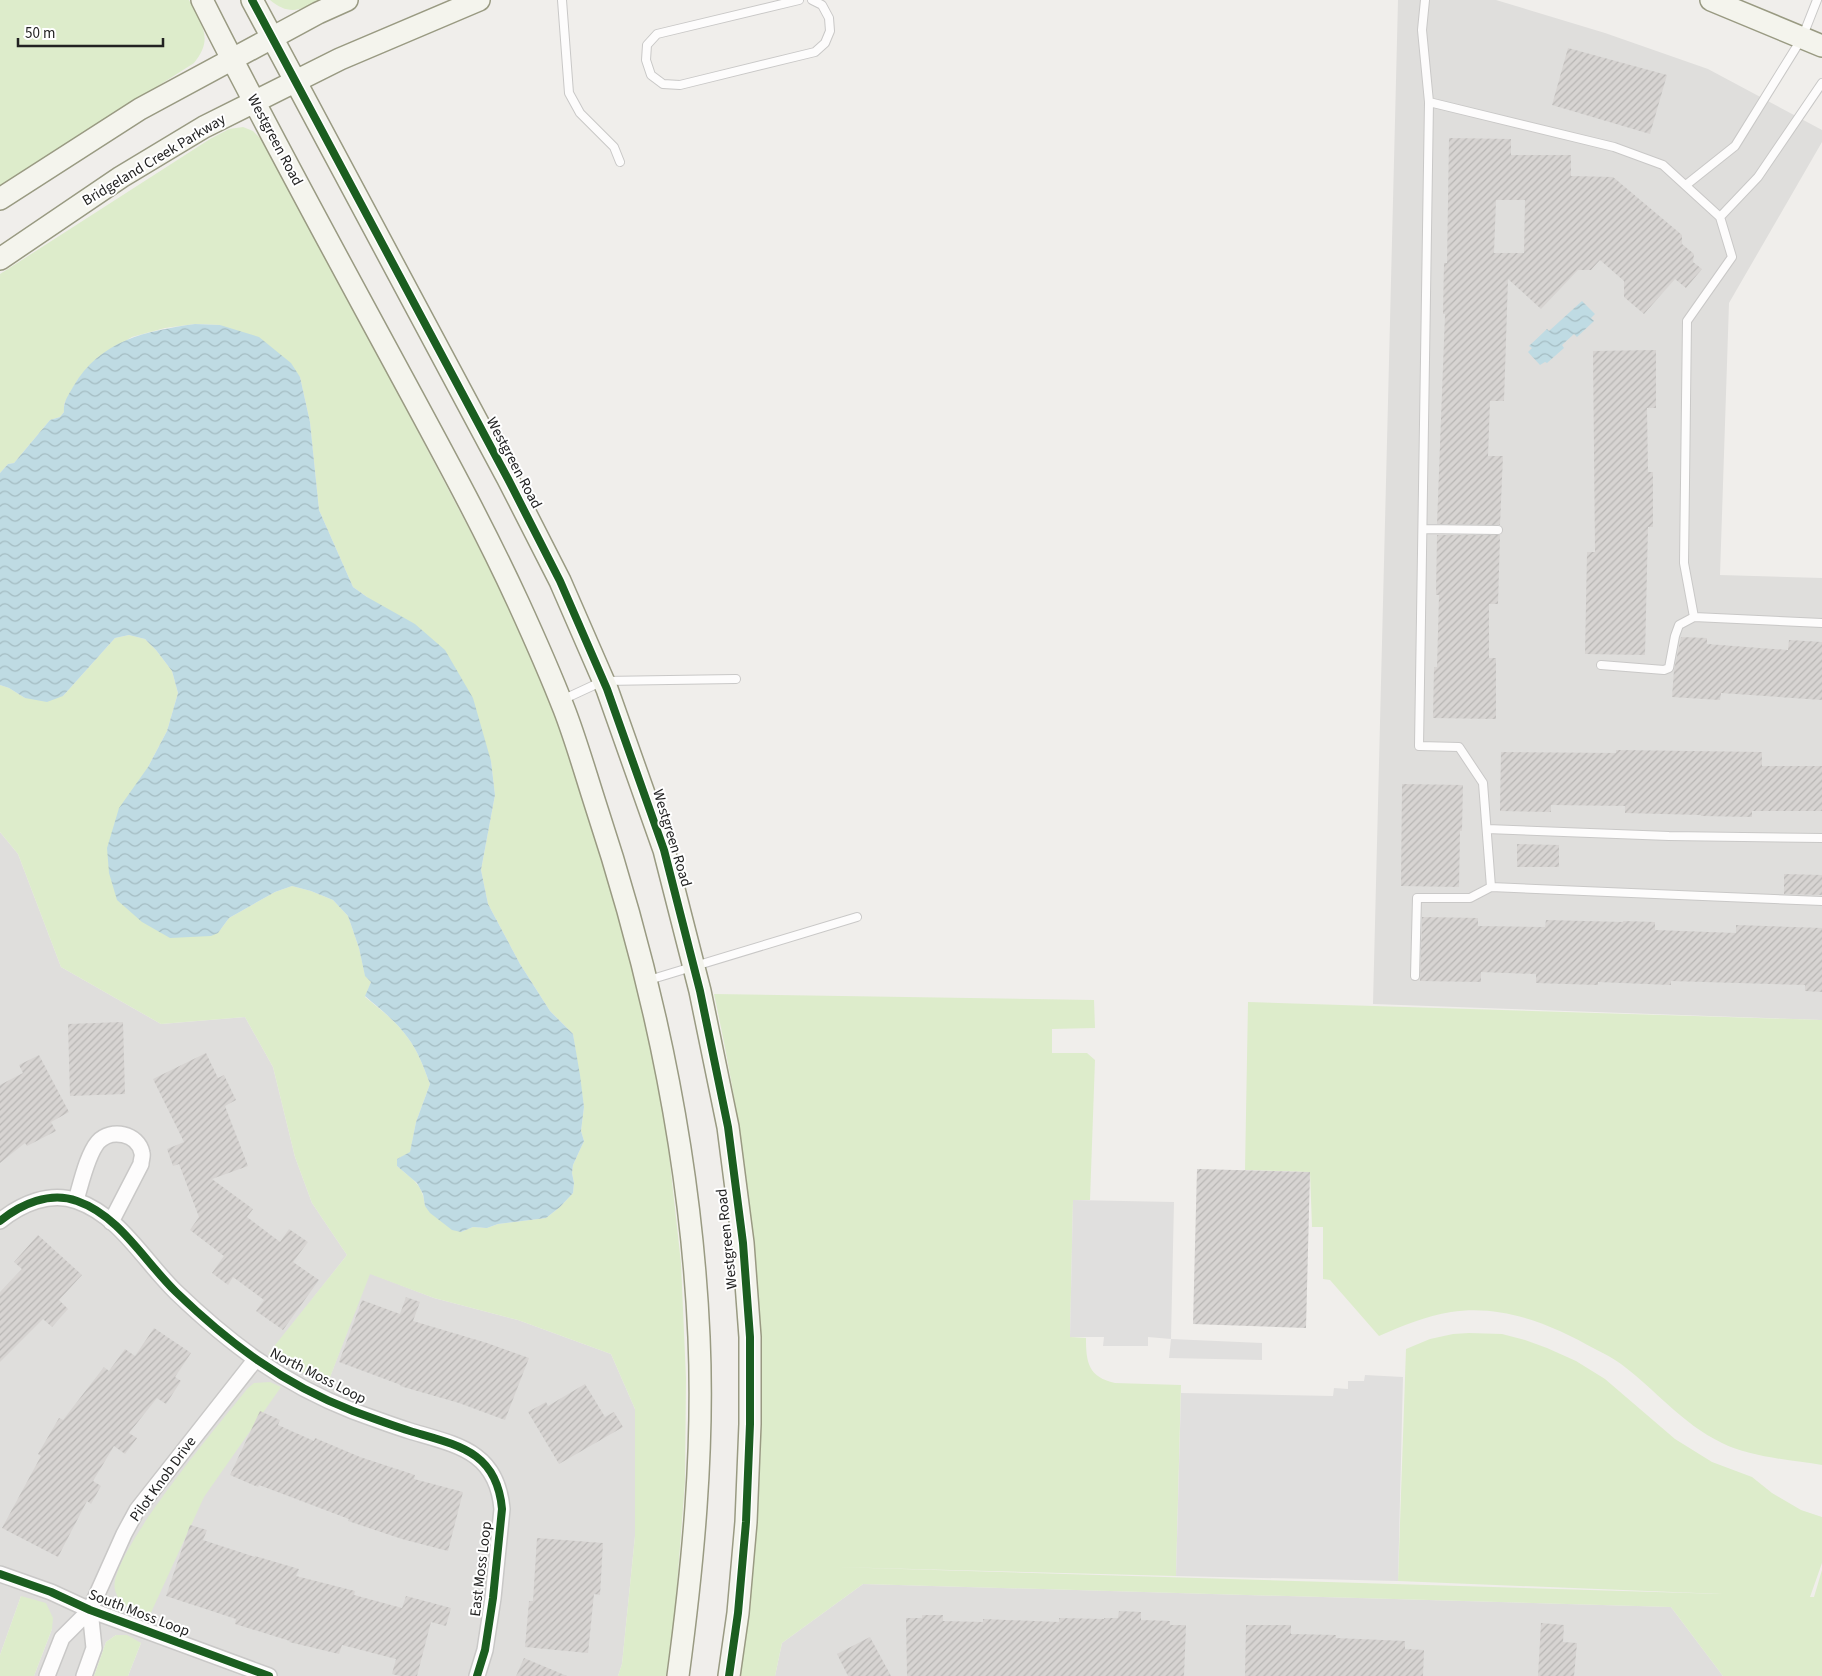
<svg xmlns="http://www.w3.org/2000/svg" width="1822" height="1676" viewBox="0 0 1822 1676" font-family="'Source Sans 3',sans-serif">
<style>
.residential{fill:#dfdedc}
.grass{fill:#ddeccb}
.parking{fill:#e0dfde}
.water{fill:url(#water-waves)}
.building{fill:url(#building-hatch);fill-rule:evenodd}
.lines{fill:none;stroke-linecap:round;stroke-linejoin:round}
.lane-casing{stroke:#c9c8c7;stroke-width:10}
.street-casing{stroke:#c9c8c7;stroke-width:18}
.secondary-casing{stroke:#999a82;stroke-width:24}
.lane{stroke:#fdfcfc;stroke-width:8}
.street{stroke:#fdfcfc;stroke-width:15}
.secondary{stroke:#f4f4ed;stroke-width:21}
.cycleway-casing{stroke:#fff;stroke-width:11}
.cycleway{stroke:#1b5e20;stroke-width:8}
.labels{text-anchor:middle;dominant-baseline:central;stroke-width:4;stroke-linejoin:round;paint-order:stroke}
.street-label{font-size:15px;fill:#222;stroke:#fff}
</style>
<defs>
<pattern id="water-waves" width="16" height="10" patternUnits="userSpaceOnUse" patternTransform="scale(1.25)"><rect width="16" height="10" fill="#bfdbe3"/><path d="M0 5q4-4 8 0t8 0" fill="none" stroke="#a4bcc2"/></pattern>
<pattern id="building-hatch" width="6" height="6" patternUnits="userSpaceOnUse" patternTransform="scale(1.25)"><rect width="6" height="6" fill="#d7d4d2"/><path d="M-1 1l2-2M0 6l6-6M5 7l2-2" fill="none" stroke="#b8b6b4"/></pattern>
</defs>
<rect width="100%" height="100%" fill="#f0eeeb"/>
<path class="residential" d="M 1398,0 L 1496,0 L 1605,33 L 1708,69 L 1822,130 L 1822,142 L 1729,303 L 1720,575 L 1822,578 L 1822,1020 L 1373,1004 Z
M 0,832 L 18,854 L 61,967 L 161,1024 L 245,1017 L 273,1067 L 295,1157 L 312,1203 L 347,1255 L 269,1354 L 327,1385 L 369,1273 L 434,1298 L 518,1320 L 611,1354 L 635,1409 L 635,1536 L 622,1664 L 618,1676 L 128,1676 L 141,1643 L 116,1635 L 106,1642 L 94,1676 L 34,1676 L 52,1629 L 21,1596 L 0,1655 Z
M 863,1584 L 1671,1607 L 1723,1676 L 775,1676 L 782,1643 Z"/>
<path class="grass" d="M 0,0 L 189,0 C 202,25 214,39 194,63 L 0,187 Z
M 270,0 L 321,0 C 301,10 289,16 270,0 Z
M 243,127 L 253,131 L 268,146 L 487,563 L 526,643 L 586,796 L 645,1010 L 668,1145 L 681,1263 L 686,1378 L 685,1482 L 675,1612 L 666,1676 L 618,1676 L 622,1664 L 635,1536 L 635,1409 L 611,1354 L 518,1320 L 434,1298 L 370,1274 L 327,1385 L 268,1354 L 347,1255 L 312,1203 L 295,1157 L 273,1067 L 245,1017 L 161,1024 L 61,967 L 18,854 L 0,832 L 0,685 L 9,688 L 25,698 L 63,696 L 115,638 L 129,635 L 145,639 L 156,650 L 172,671 L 178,693 L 167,731 L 148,767 L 218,933 L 229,918 L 275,892 L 292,886 L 311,891 L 333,900 L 348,916 L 359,948 L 365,975 L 371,982 L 365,997 C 380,1009 397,1022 408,1038 C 418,1051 424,1068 430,1084 L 416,1122 L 410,1153 L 397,1159 L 397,1166 C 412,1179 423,1184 425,1206 L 461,1232 L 473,1227 L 487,1228 L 498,1224 L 546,1218 L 560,1207 L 573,1193 L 574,1183 L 572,1173 L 573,1165 L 584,1141 L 581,1131 L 584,1107 L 573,1034 L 550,1011 L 520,964 L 488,904 L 481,870 L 495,795 L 491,761 L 367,597 L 353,587 L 319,510 L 310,422 L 300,377 L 220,325 L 195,324 L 165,328 L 132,337 L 97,358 L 78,379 L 64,404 L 64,412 L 60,417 L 50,420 L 14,463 L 8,464 L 0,473 L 0,274 L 210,139 L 229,129 Z
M 714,994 L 1094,1000 L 1095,1028 L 1052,1029 L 1052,1053 L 1087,1053 L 1095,1060 L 1090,1200 L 1073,1200 L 1070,1337 L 1086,1338 C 1086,1362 1088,1377 1115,1383 L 1181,1385 L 1176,1576 L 835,1567 L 1722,1594 L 1398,1581 L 1406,1349 L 1430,1339 L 1453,1334 L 1469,1333 L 1502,1334 L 1525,1340 L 1547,1348 L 1576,1361 L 1605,1379 L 1675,1439 L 1712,1462 L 1752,1477 L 1772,1493 L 1801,1510 L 1822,1517 L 1822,1563 L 1810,1597 L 1814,1597 L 1822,1570 L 1822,1676 L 1723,1676 L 1671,1607 L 863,1584 L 782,1643 L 775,1676 L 735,1676 C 741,1639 749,1602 753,1564 C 756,1543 756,1521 758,1500 C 770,1330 750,1161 714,994 Z
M 1248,1002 L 1822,1020 L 1822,1465 C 1791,1460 1750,1457 1722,1443 C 1681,1423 1656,1390 1621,1364 C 1613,1358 1603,1353 1595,1349 C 1551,1324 1502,1304 1451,1312 C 1426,1316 1402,1326 1379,1336 L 1330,1280 L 1323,1279 L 1323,1227 L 1312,1227 L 1310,1172 L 1245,1170 Z
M 270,1382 L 281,1387 L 204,1497 L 149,1617 C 136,1611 119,1606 115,1590 C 106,1557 223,1420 247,1389 L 254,1383 Z
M 21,1596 L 46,1603 L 53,1618 L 52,1629 L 34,1676 L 0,1676 L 0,1655 Z
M 116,1635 L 127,1635 L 141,1643 L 128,1676 L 94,1676 L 106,1642 Z"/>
<path class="parking" d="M 1073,1200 L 1174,1202 L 1171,1339 L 1262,1343 L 1262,1360 L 1169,1358 L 1171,1339 L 1148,1337 L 1148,1346 L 1103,1346 L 1104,1337 L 1070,1337 Z
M 1365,1375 L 1403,1377 L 1398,1581 L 1176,1576 L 1181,1393 L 1333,1396 L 1334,1388 L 1348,1389 L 1348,1381 L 1364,1381 Z"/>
<path class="water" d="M 1582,301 L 1595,314 L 1591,318 L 1594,321 L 1577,337 L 1574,334 L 1562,345 L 1564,348 L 1547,363 L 1545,362 L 1540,365 L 1528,352 L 1532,348 L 1529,346 L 1547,329 L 1549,331 Z
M 195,324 L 220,325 L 259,337 L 291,363 L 300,377 L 310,422 L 319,510 L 353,587 L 367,597 L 415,624 L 445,650 L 473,698 L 491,761 L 495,795 L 481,870 L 488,904 L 520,964 L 550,1011 L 573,1034 L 580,1075 L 584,1107 L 581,1131 L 584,1141 L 573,1165 L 572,1173 L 574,1183 L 573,1193 L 560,1207 L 546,1218 L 498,1224 L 487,1228 L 473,1227 L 461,1232 L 452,1230 L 430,1213 L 425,1206 L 423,1194 L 417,1183 L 397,1166 L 397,1159 L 410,1152 L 416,1122 L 430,1084 C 424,1068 418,1051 408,1038 C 397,1022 380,1009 365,996 L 371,982 L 365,976 L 359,948 L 348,916 L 333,900 L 311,891 L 292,886 L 275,892 L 229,918 L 218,933 L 211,936 L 170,938 L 142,922 L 117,900 L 109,873 L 107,848 L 119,808 L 148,767 L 167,731 L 178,693 L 172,671 L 156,650 L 145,639 L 129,635 L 115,638 L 63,696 L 47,702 L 25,698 L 9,688 L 0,685 L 0,473 L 8,464 L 14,463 L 50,420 L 60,417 L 64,412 C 63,402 68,396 73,387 C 100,340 146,331 195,324 Z"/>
<path class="building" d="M 1568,48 L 1667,75 L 1650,134 L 1552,105 Z
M 1449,138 L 1511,139 L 1511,155 L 1571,155 L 1571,176 L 1613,177 L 1682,235 L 1682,244 L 1694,254 L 1693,262 L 1702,269 L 1686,288 L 1675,279 L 1644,314 L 1624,297 L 1624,281 L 1600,260 L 1591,270 L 1578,270 L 1541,309 L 1508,279 L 1504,401 L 1490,401 L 1488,456 L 1503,456 L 1500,525 L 1437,524 L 1445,314 L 1443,314 L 1444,263 L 1447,263 ZM 1496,200 L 1525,200 L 1524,253 L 1494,253 Z
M 1656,350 L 1656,408 L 1647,408 L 1648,472 L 1653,472 L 1653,527 L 1648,527 L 1645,655 L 1585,654 L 1587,552 L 1595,552 L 1593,351 Z
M 1437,535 L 1500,535 L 1498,604 L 1489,604 L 1489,658 L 1496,658 L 1496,719 L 1433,718 L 1434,667 L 1437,667 L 1439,595 L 1436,595 Z
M 1681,637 L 1707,638 L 1707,644 L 1788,650 L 1789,640 L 1822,642 L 1822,700 L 1721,693 L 1720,700 L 1672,697 L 1674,670 Z
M 1616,750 L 1762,752 L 1762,766 L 1822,766 L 1822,811 L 1752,811 L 1752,817 L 1701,816 L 1701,815 L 1625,813 L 1625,806 L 1551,805 L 1551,812 L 1500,811 L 1501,752 L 1616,753 Z
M 1402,784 L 1463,785 L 1462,831 L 1460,831 L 1459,887 L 1401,886 Z
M 1517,844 L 1559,845 L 1559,867 L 1517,867 Z
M 1784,874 L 1822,875 L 1822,895 L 1784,894 Z
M 1422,917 L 1478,918 L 1478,926 L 1545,927 L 1546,920 L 1623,922 L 1623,921 L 1655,922 L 1655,930 L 1736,933 L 1736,925 L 1822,928 L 1822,992 L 1805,991 L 1805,985 L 1671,981 L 1671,985 L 1598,982 L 1598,985 L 1536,983 L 1536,974 L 1481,972 L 1481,982 L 1420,981 Z
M 123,1022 L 125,1094 L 70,1096 L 68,1024 Z
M 206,1053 L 218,1078 L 224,1075 L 236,1100 L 225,1106 L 248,1166 L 212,1179 L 253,1209 L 247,1217 L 280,1242 L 289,1229 L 308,1242 L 293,1262 L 319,1280 L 283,1330 L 256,1311 L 264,1300 L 233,1277 L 228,1285 L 212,1273 L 224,1256 L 190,1230 L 199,1217 L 179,1164 L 173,1166 L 167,1149 L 184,1142 L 153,1079 Z
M 39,1055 L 69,1112 L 51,1122 L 56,1131 L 27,1146 L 25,1143 L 0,1163 L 0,1085 L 23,1073 L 19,1065 Z
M 1197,1169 L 1310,1172 L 1306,1328 L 1193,1324 Z
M 38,1235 L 82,1275 L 59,1300 L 68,1309 L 52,1327 L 43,1319 L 0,1362 L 0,1292 L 22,1269 L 14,1262 Z
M 406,1297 L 420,1302 L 413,1321 L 487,1343 L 529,1358 L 505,1420 L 459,1403 L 400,1386 L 401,1385 L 339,1362 L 362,1300 L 400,1314 Z
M 154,1328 L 191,1353 L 175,1377 L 181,1381 L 166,1404 L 157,1398 L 129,1433 L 137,1438 L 125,1454 L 114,1446 L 93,1481 L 101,1486 L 91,1504 L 87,1501 L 58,1557 L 2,1528 L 41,1456 L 38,1454 L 59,1418 L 63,1420 L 104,1367 L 109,1371 L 125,1349 L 135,1356 Z
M 585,1384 L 605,1417 L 614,1412 L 623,1427 L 559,1464 L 528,1412 L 546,1402 L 548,1406 Z
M 260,1411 L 280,1420 L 278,1425 L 314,1441 L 315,1438 L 360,1457 L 415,1475 L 414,1479 L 463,1492 L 448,1551 L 402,1539 L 348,1521 L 349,1519 L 259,1485 L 258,1487 L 230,1475 Z
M 190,1525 L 207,1530 L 203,1540 L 255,1557 L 255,1556 L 299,1569 L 296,1576 L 355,1591 L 354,1595 L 402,1608 L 406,1596 L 451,1608 L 446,1626 L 431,1622 L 417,1676 L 400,1676 L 392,1674 L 396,1659 L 342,1645 L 339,1654 L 289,1642 L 290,1641 L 235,1624 L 236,1619 L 166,1596 Z
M 537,1538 L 603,1543 L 600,1595 L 594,1594 L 588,1653 L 525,1647 L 529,1601 L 533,1601 Z
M 1119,1611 L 1141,1612 L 1141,1620 L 1170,1621 L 1170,1625 L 1186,1625 L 1184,1676 L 907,1676 L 906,1618 L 922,1618 L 922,1615 L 943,1615 L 943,1621 L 983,1622 L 983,1619 L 1059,1622 L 1059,1618 L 1104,1619 L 1104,1618 L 1118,1618 Z
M 1541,1623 L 1564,1625 L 1563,1642 L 1577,1643 L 1574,1676 L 1538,1676 Z
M 1246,1625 L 1291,1625 L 1291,1634 L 1336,1635 L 1336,1638 L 1405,1641 L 1405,1649 L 1424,1650 L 1423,1676 L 1245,1676 Z
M 870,1637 L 891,1676 L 848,1676 L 837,1654 Z
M 524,1658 L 567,1676 L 516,1676 Z"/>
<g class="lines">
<defs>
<path id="lane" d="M 562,0 L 569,93 L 580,113 L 614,147 L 620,162
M 799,0 L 657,34 L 647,45 L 646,60 L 651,75 L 663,84 L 680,85 L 815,52 L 825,43 L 830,31 L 829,18 L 822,5 L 812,0
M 1425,0 L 1422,30 L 1429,102 L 1419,746 L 1459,747 L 1483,783 L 1491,887 L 1822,901
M 1429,102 L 1614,147 L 1663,165 L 1720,217 L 1732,257 L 1687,321 L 1684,563 L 1694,617 L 1822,623
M 1686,185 L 1735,146 L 1802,38 L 1817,0
M 1720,217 L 1758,177 L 1822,83
M 1423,529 L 1498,530
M 1601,665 L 1664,670 L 1669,668 L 1675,636 L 1679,625 L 1694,617
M 562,700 L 603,681 L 736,679
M 1487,829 L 1669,836 L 1822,838
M 1415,976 L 1417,898 L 1470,898 L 1491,887
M 649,980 L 857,917"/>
<path id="street" d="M 76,1200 C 81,1184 87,1155 98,1142 C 111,1128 138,1133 142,1153 C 143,1156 141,1160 141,1164 L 111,1222
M 0,1221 C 21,1204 50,1191 77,1201 C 120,1216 144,1261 176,1292 C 229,1343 283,1384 353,1411 C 372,1418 391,1425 410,1431 C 457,1445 497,1451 502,1509 L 493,1598 L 485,1650 L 477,1676
M 0,1574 L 51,1592 L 90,1610 L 269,1676
M 47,1676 L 62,1638 L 90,1610 L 124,1534 L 137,1510 L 255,1360
M 84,1676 L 94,1648 L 90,1610"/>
<path id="secondary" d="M 202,0 C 266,128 335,253 403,379 C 443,453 483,526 518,602 C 534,637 550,673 564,709 C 576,740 585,772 595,803 C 652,975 691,1155 699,1337 C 704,1450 693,1564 678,1676
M 252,0 L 508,479 L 560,581 L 607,689 L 664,850 L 700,991 L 728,1127 L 743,1243 L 750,1337 L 750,1424 L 746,1522 L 738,1613 L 729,1676
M 1711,0 L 1822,46
M 0,199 L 140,109 L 318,13 L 347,0
M 0,259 L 121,177 L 204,127 L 340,59 L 479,0"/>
</defs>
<use href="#lane" class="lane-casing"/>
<use href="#street" class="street-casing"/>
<use href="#secondary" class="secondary-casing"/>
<use href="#lane" class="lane"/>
<use href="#street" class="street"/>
<use href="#secondary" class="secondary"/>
<defs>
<path id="cycleway" d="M 252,0 L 508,479 L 560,581 L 607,689 L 664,850 L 700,991 L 728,1127 L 743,1243 L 750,1337 L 750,1424 L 746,1522 L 738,1613 L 729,1676
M 0,1221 C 21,1204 50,1191 77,1201 C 120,1216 144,1261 176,1292 C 229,1343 283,1384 353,1411 C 372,1418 391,1425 410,1431 C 457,1445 497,1451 502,1509 L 493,1598 L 485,1650 L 477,1676
M 0,1574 L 51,1592 L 90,1610 L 269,1676"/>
</defs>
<use href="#cycleway" class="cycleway-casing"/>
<use href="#cycleway" class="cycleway"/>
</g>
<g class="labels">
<g class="street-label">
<text transform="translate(275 140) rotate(62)">Westgreen Road</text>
<text transform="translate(154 160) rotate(-31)">Bridgeland Creek Parkway</text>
<text transform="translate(514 463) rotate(62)">Westgreen Road</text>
<text transform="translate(672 838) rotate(73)">Westgreen Road</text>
<text transform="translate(727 1239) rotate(-96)">Westgreen Road</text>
<text transform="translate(318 1376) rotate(27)">North Moss Loop</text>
<text transform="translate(163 1479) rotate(-54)">Pilot Knob Drive</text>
<text transform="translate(481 1569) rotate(-83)">East Moss Loop</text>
<text transform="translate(139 1613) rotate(21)">South Moss Loop</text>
</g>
</g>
<path d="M18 38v8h145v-8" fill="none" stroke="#222222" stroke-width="2.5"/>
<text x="25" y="38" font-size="15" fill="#222222" stroke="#ffffff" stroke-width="4" paint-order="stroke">50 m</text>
</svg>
